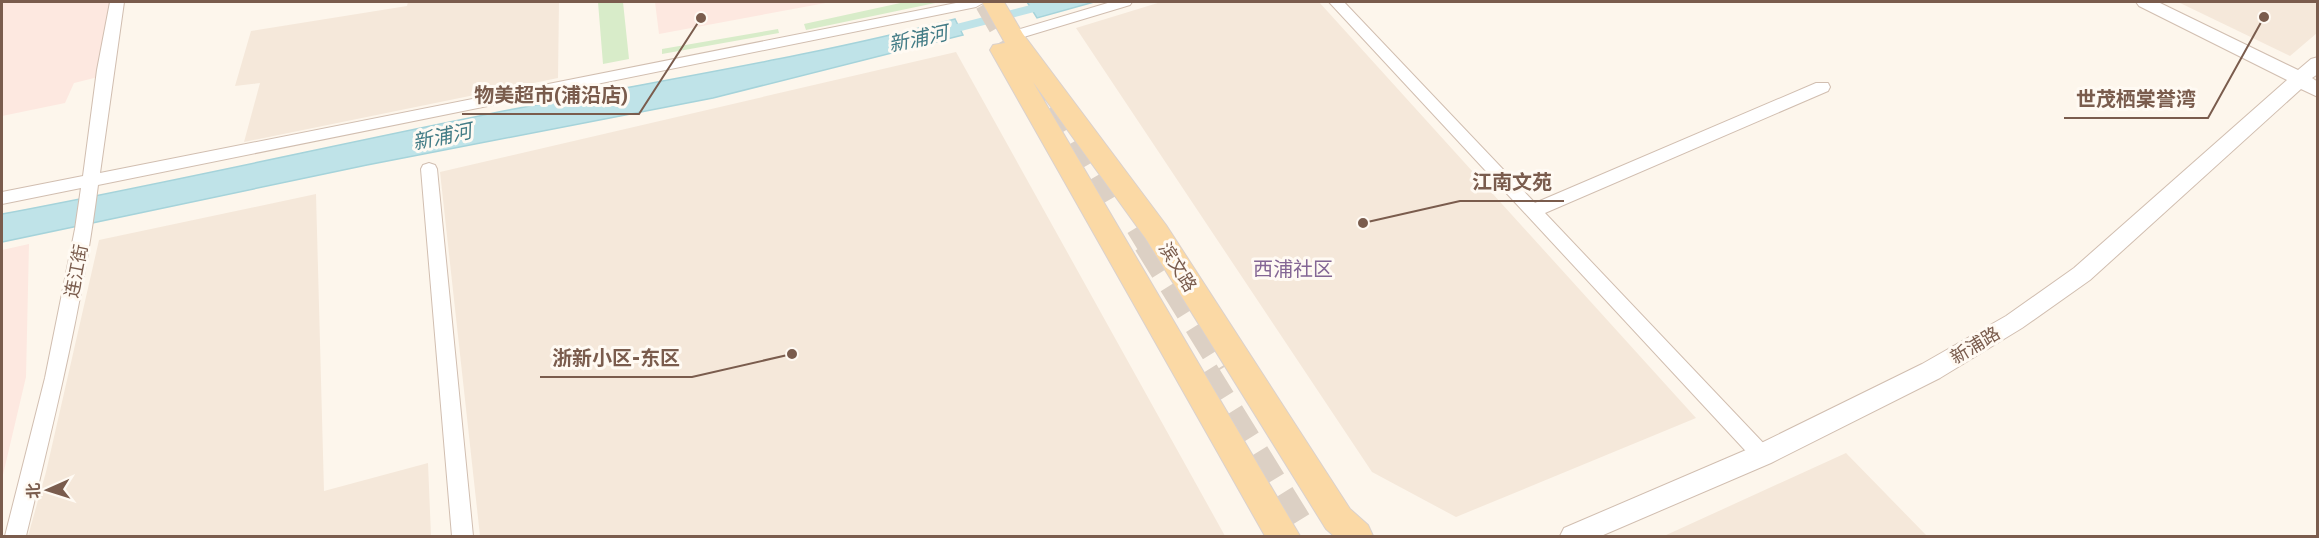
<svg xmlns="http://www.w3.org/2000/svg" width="2319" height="538" viewBox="0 0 2319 538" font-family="'IBM Plex Sans','Noto Sans SC',sans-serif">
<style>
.residential{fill:#f5e8da}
.commercial{fill:#fde8e0}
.green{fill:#d8ecc9}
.water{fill:#bfe3e8;stroke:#a5d3da;stroke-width:1.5}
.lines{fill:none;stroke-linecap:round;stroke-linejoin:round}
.canal{fill:#bfe3e8;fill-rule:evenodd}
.trunk-tunnel-far1{stroke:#dcd0c4;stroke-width:27;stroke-dasharray:27 14;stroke-linecap:butt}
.trunk-tunnel{stroke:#dcd0c4;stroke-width:32;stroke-dasharray:32 16;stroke-linecap:butt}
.minor-casing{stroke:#d1beb0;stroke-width:2}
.tertiary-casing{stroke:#d1beb0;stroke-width:2}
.primary-casing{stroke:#dad1cd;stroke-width:2}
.minor{fill:#fff;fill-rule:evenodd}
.tertiary{fill:#fff;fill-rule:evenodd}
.primary{fill:#fbd9a5;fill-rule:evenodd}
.labels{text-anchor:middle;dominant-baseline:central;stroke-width:6;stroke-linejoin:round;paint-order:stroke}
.street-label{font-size:18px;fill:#7a5c4d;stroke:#fffaf3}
.water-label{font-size:20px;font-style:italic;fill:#437c86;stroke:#fffaf3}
.neighbourhood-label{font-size:20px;fill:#846695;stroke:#fffaf3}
.leader{fill:none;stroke:#7a5c4d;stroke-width:2}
.callout-dot{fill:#7a5c4d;stroke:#fffaf3;stroke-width:2}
.callout-label{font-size:20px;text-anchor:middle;font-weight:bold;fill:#7a5c4d;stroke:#fffaf3;stroke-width:6;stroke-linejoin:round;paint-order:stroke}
</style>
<rect width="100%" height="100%" fill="#fdf6ec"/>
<path class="residential" d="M 408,2 L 559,2 L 558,78 L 244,142 L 260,83 L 235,86 L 251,31 L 407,6 Z
M 1161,2 L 1319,2 L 1696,418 L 1456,517 L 1372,472 L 1076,28 Z
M 2178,2 L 2317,2 L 2317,33 L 2290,56 Z
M 956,52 L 1225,536 L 480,536 L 440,172 Z
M 316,194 L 324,491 L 428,463 L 431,536 L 28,536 L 46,472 L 99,240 Z
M 1846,453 L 1927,536 L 1664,536 Z"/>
<path class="commercial" d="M 2,2 L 110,2 L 98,77 L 74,83 L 65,103 L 2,116 Z
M 655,2 L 831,2 L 659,34 Z
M 29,244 L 26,377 L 2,479 L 2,250 Z"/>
<path class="green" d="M 598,2 L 623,2 L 629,59 L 603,64 Z
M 905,2 L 940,2 L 806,30 L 804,24 Z
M 778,29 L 779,33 L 662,54 L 662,49 Z"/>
<path class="water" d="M 1027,2 L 1094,2 L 1037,18 Z
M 955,19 L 963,35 L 713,98 L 367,165 L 2,242 L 2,214 C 173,182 343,143 514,109 C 661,80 810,57 955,19 Z"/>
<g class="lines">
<path class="canal" d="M 1042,2 L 1063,2 L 1061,5 L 938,37 L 931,33 L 933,30 Z"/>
<path class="trunk-tunnel-far1" d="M 988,2 L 1105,205
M 1139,226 L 1150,244"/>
<path class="trunk-tunnel" d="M 1149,242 L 1226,366
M 1203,373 L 1304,536"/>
<defs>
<path id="minor" d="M 110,2 L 124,2 L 100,173 L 961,2 L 983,3 L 976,7 L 98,185 C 83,304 54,420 26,536 L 5,536 L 45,378 L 75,229 L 81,188 L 2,204 L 2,192 L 83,176 L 97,70 Z
M 1111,2 L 1132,2 L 1130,5 L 1017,39 L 1012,41 L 1004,36 L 1007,33 Z
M 1329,2 L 1344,2 L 1535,203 L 1816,83 L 1828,83 L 1830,87 L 1828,91 L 1545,213 L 1769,449 L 1772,455 L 1769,461 L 1762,464 L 1755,461 Z
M 429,163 L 435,165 L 437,169 L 473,536 L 452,536 L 421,169 L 423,165 Z"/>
<path id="tertiary" d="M 2136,2 L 2158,2 L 2298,70 L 2311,59 L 2318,57 L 2318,74 L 2312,78 L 2318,82 L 2318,97 L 2301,89 L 2090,280 L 2022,328 L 1940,378 L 1771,463 L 1601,536 L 1560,536 L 1564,528 L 1753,447 L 1922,364 L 2006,316 L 2074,268 L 2287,80 L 2139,6 Z"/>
<path id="primary" d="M 982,2 L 1004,2 L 1023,34 L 1166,225 L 1350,509 L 1368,525 L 1373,536 L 1334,536 L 1326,529 L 1146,239 L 1033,82 L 1300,536 L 1265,536 L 990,50 L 993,45 L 1005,43 Z"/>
</defs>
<use href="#minor" class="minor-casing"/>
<use href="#tertiary" class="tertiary-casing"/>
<use href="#primary" class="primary-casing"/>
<use href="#minor" class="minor"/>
<use href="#tertiary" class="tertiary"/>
<use href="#primary" class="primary"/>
</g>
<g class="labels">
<g class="street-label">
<text transform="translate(1178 267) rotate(58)">滨文路</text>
<text transform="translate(76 271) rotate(-79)">连江街</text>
<text transform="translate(1975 345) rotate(-31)">新浦路</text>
</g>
<g class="water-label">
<text transform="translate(918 38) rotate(-12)">新浦河</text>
<text transform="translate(442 136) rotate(-12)">新浦河</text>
</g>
<g class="neighbourhood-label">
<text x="1293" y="268">西浦社区</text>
</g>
</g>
<path class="leader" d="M701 18L639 114H462M2264 17L2208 118H2064M1363 223L1460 201H1564M792 354L692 377H540"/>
<g class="callout-dot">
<circle cx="701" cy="18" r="6"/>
<circle cx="2264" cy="17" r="6"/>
<circle cx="1363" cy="223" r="6"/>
<circle cx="792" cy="354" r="6"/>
</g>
<g class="callout-label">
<text x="551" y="102">物美超市(浦沿店)</text>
<text x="2136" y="106">世茂栖棠誉湾</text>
<text x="1512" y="189">江南文苑</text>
<text x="616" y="365">浙新小区-东区</text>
</g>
<rect width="2319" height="538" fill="none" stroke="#7a5c4d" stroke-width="6"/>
<g transform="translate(48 490) rotate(267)" stroke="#fffaf3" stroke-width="4.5" paint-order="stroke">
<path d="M0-4.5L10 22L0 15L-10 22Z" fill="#7a5c4d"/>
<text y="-9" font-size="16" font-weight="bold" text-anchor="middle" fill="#7a5c4d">北</text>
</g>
</svg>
